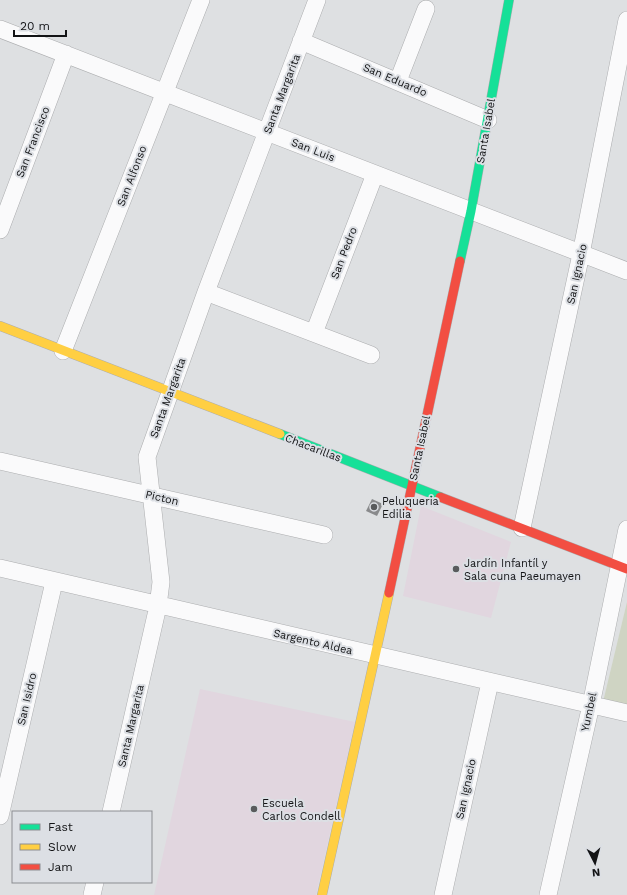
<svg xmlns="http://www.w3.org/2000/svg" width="627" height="895" viewBox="0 0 627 895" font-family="'Work Sans',sans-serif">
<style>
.education{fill:#e1d6df}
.green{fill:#cfd4c3}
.building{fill:#898a8c}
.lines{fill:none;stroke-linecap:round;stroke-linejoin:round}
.street-casing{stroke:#acadaf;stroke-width:18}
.fast-casing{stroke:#acadaf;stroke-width:10}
.slow-casing{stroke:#acadaf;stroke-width:10}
.jam-casing{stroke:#acadaf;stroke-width:10}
.street{stroke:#fafafb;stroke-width:17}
.fast{stroke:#16e098;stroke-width:9}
.slow{stroke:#ffcf43;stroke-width:9}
.jam{stroke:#f24e42;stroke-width:9}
.poi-dot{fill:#595b5d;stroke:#dcdfe4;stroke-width:1.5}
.labels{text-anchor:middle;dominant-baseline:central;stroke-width:4;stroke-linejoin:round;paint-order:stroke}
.street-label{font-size:11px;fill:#121315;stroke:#dcdfe4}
.poi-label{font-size:11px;fill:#121315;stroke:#dcdfe4;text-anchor:start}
</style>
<rect width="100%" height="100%" fill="#dee0e2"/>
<path class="education" d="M 421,506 L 511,542 L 491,618 L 403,596 Z
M 200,689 L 355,722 L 316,895 L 154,895 Z"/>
<path class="green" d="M 627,602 L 627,707 L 603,702 Z"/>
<path class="building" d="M 372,499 L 383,504 L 377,516 L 366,511 Z"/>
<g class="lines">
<defs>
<path id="street" d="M 0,29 L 627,271
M 301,41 L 488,120
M 398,81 L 426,9
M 0,230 L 66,54
M 206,292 L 371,355
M 314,333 L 375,174
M 63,351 L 201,0
M 0,461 L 324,535
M 522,528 L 581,254 L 627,20
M 0,568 L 627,713
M 111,812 L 158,606 L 161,582 L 147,457 L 206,292 L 317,0
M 0,816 L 54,582
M 92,895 L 95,882
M 443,895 L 490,682
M 548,895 L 591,705 L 627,529"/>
<path id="fast" d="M 460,261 L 471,211 L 509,0
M 280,434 L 440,497"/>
<path id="slow" d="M 0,326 L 280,434
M 322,895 L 389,593"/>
<path id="jam" d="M 440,497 L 627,569
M 389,593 L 460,261"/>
</defs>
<use href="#street" class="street-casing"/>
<use href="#fast" class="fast-casing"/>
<use href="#slow" class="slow-casing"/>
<use href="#jam" class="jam-casing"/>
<use href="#street" class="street"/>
<use href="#fast" class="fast"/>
<use href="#slow" class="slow"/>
<use href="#jam" class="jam"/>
</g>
<g class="poi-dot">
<circle cx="374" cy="507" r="4"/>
<circle cx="456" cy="569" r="4"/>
<circle cx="254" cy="809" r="4"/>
</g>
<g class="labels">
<g class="street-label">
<text transform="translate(395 80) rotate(23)">San Eduardo</text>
<text transform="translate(282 94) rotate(-69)">Santa Margarita</text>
<text transform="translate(486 131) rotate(-80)">Santa Isabel</text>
<text transform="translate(33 142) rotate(-69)">San Francisco</text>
<text transform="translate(313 150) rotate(21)">San Luis</text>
<text transform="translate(132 176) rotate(-69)">San Alfonso</text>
<text transform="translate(344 253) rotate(-69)">San Pedro</text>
<text transform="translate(577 274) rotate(-78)">San Ignacio</text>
<text transform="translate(168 398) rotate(-70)">Santa Margarita</text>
<text transform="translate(313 448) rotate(21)">Chacarillas</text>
<text transform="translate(420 448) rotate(-78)">Santa Isabel</text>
<text transform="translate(162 498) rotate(13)">Picton</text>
<text transform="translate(313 642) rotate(13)">Sargento Aldea</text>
<text transform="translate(27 699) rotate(-77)">San Isidro</text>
<text transform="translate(589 712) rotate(-78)">Yumbel</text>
<text transform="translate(131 726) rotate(-77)">Santa Margarita</text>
<text transform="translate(466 789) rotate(-78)">San Ignacio</text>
</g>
<g class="poi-label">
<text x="382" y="501">Peluqueria<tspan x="382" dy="13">Edilia</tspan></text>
<text x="464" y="563">Jardín Infantíl y<tspan x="464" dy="13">Sala cuna Paeumayen</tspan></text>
<text x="262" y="803">Escuela<tspan x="262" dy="13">Carlos Condell</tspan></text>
</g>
</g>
<rect x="12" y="811" width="140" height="72" fill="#dcdfe4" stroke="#8b8d91"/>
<rect x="20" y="824" width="20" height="6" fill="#16e098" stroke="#8b8d91"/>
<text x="48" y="831" font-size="12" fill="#121315">Fast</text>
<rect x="20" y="844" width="20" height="6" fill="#ffcf43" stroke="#8b8d91"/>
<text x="48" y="851" font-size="12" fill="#121315">Slow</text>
<rect x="20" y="864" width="20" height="6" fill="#f24e42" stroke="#8b8d91"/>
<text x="48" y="871" font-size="12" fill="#121315">Jam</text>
<g transform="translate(595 863) rotate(174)" stroke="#dcdfe4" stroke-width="3" paint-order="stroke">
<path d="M0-3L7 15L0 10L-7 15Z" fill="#121315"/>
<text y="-6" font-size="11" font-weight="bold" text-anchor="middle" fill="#121315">N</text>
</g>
<path d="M14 30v6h52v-6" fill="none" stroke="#121315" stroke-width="2"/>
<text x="20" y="30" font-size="12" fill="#121315" stroke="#dcdfe4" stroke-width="3" paint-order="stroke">20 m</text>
</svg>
